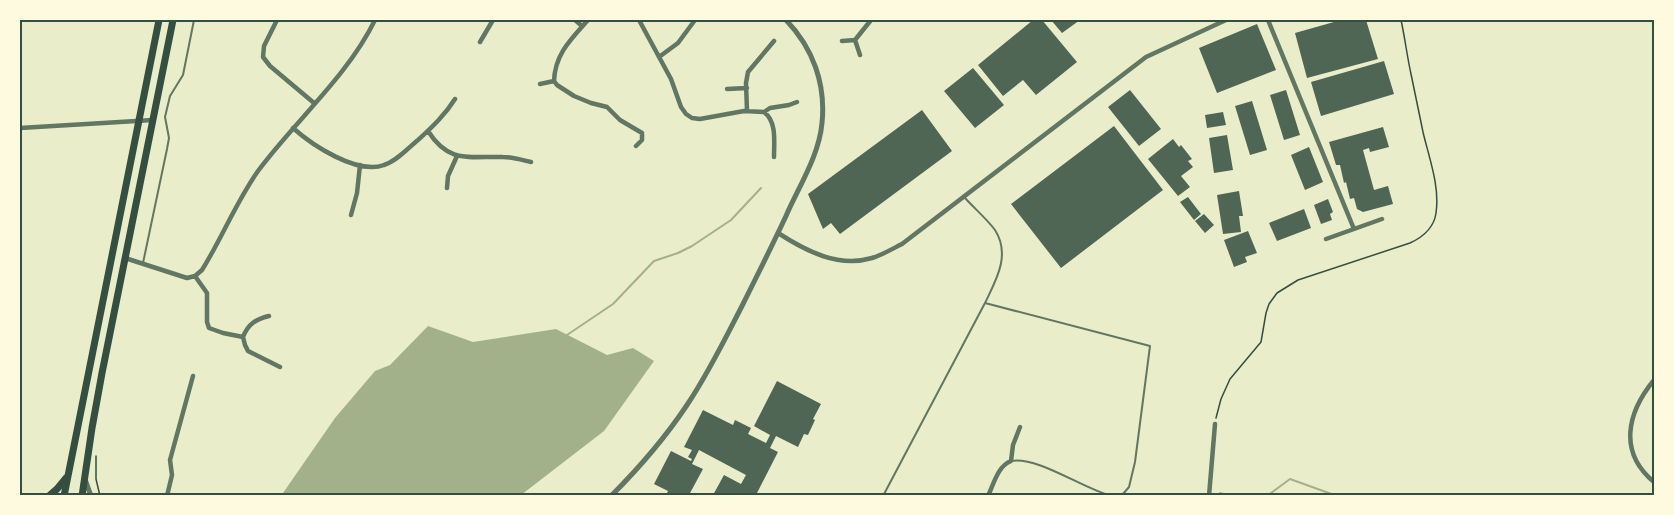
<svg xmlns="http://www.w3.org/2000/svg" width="1674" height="515" viewBox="0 0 1674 515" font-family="Poppins,sans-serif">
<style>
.water{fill:#a3b18a}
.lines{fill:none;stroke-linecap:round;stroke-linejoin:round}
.stream{stroke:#a3b18a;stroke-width:2}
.building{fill:#4f6655}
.path{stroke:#344e41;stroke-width:1.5}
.service{stroke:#617663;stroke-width:2}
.minor{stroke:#617663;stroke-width:4.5}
.tertiary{stroke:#617663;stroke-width:5}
.primary{stroke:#344e41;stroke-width:7}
.neatline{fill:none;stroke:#344e41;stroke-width:2}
</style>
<rect width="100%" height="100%" fill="#e9edc9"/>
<path class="water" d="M 428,326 L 473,342 L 556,329 L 607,355 L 633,348 L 654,361 L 604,431 L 521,495 L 289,496 L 283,493 L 335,418 L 375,371 L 390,365 Z"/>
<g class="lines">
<path class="stream" d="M 567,335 L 613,304 L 654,261 L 678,253 L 692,246 L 731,220 L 761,188
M 1220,493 L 1229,496
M 1267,496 L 1290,479 L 1337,496"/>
</g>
<path class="building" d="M 1033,20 L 1042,20 L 1077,62 L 1036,95 L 1023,80 L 1003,96 L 978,65 Z
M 1051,20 L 1080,20 L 1062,33 Z
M 1341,20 L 1366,20 L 1378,59 L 1307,78 L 1295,33 Z
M 1257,24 L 1276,70 L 1217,93 L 1199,48 Z
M 1384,61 L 1394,94 L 1321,116 L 1311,82 Z
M 973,68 L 1004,105 L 975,128 L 944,91 Z
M 1130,90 L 1161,129 L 1139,146 L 1108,107 Z
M 1286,90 L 1300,135 L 1284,140 L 1270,95 Z
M 1252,101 L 1267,150 L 1250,155 L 1235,106 Z
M 922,110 L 952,151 L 840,234 L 831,223 L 823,229 L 808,194 Z
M 1223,112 L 1226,125 L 1207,128 L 1205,115 Z
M 1114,126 L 1163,190 L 1061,268 L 1011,204 Z
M 1383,127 L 1389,147 L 1370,152 L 1369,148 L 1363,150 L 1374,190 L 1388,186 L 1393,204 L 1363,212 L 1357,209 L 1354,198 L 1350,199 L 1346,182 L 1344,183 L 1340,165 L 1336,165 L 1329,142 Z
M 1227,135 L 1233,170 L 1214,173 L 1209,138 Z
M 1173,139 L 1179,147 L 1181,145 L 1192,159 L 1188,161 L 1193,167 L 1181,176 L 1190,187 L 1178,196 L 1148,159 Z
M 1309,147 L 1323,182 L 1305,190 L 1291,155 Z
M 1239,191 L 1243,216 L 1239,216 L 1241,232 L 1223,234 L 1217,195 Z
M 1188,197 L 1201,214 L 1194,220 L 1180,202 Z
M 1328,199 L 1333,212 L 1330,214 L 1332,220 L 1321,224 L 1314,205 Z
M 1304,209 L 1311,228 L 1277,241 L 1269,223 Z
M 1204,214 L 1214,225 L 1205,233 L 1195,221 Z
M 1248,231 L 1257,253 L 1245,257 L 1247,262 L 1234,267 L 1224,240 Z
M 777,381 L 821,404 L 813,419 L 815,420 L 808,435 L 804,434 L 798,447 L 776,436 L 770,448 L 778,452 L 756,495 L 713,495 L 724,475 L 741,484 L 746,475 L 699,450 L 692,464 L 703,469 L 689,495 L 666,495 L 668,491 L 654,484 L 671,451 L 691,461 L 692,459 L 688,457 L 692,450 L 684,447 L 703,410 L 733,425 L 735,420 L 751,428 L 748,434 L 766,443 L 770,435 L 754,426 Z"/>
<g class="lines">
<path class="path" d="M 1216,418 L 1221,399 L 1230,379 L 1261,342 L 1266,313 L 1269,304 L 1277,293 L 1298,280 L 1410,243 C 1423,237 1434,228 1436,213 C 1440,186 1429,158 1423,132 C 1419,113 1415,93 1411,74 C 1407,56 1405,38 1401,20
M 96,456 L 96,479 L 100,496"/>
<path class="service" d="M 143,263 L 167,149 L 169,138 L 165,117 L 170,96 L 183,75 L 194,20
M 985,303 L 1150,346 L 1135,462 L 1129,487 L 1123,494 L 1118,496
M 1011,461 C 1038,456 1085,490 1112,496
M 883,496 L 985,303 C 996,280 1011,255 995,230 C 987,219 974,208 965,198"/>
<path class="minor" d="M 277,20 L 264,46 L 263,57 L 270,66 L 314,103
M 575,20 L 582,26
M 588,20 C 571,39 555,54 554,81 L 557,85 L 574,96 L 591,103 L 607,107 L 620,120 L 642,133 L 642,140 L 636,146
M 639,20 L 671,79 L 681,107 L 686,114 L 692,118 L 700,119 L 744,111 L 764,112 L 770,108 L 789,105 L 797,102
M 1268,20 L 1354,229
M 842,41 L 855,40
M 480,42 L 493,20
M 860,55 L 855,40 L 871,20
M 659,57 L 678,43 L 695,20
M 540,84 L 554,81
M 727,89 L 747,88
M 747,111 L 746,83 L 748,72 L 774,41
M 764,112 C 777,122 774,141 774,157
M 20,128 L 153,120
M 293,128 C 312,145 357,175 384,165 C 397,161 408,148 418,140 C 432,127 445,115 455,99
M 428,131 C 449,164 469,156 503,157 C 512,157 522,160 531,162
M 447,188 L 448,176 L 457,156
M 351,215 L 357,193 L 360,165
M 778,233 C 806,251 838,268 872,258 C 882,255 892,249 902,244 L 1146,57 L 1226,20
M 1326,239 L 1382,219
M 125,258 L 187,278 L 195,276 L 202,270 C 222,238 236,202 258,171 C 296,120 347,77 375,20
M 195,276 L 207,293 L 207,322 L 209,328 L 223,333 L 243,337 L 245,345 L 248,351 L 280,367
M 243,337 C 248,324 256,319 269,316
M 1654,380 C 1627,413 1618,452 1654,482
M 167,496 L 172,475 L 170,460 L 193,376
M 988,496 C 994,483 998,466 1011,461 L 1013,445 L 1020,427
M 1209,496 L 1215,424"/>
<path class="tertiary" d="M 85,479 L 91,496
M 611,496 C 639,468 665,438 687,405 C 708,374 725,339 742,306 C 757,276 772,246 786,216 C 799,186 819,156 822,123 C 826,84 813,48 786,20"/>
<path class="primary" d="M 49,496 L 57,489 L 66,478
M 64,496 L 159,20
M 82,496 L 92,428 L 102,373 L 173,20"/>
</g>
<rect width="1674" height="515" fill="none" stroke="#fefae0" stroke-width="42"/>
<rect x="21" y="21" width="1632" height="473" class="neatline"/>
</svg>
